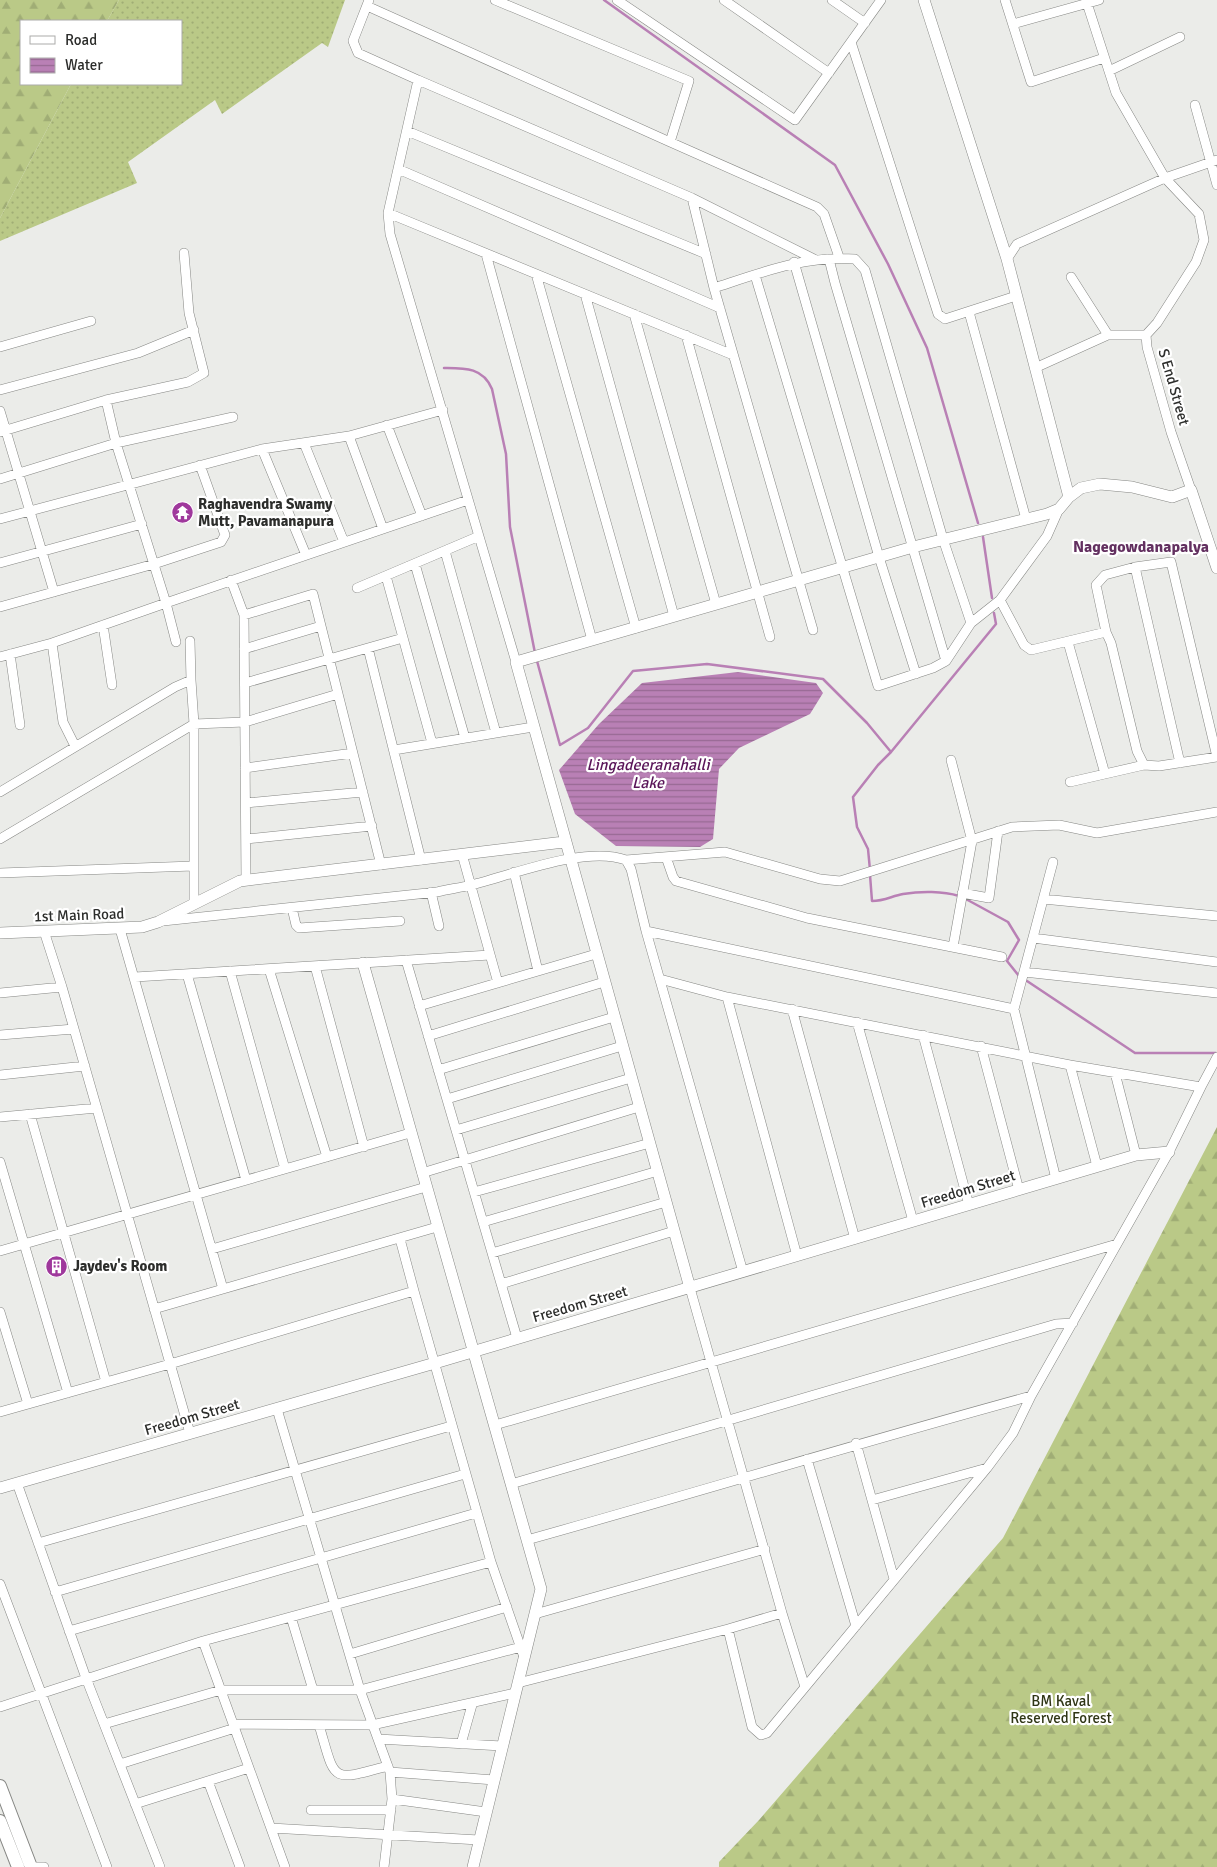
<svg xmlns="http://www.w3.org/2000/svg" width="1217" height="1867" viewBox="0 0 1217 1867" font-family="Signika,sans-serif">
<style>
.grass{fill:url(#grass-dots)}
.forest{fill:url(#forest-firs)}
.water{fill:url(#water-rules)}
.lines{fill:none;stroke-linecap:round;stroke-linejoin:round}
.stream{stroke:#b980b5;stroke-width:2.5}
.minor-casing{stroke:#868784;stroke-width:10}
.tertiary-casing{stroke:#868784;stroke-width:12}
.secondary-casing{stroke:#868784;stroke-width:14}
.minor{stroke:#fff;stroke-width:9}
.tertiary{stroke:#fff;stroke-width:11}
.secondary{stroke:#fff;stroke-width:12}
.labels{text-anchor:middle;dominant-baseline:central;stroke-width:4.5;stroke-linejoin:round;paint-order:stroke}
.street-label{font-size:15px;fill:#2c2d2b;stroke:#fff}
.poi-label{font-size:15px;font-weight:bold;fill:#2c2d2b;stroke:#fff;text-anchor:start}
.park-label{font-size:15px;fill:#2f3515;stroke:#fff}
.neighbourhood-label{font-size:16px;font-weight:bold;fill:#633060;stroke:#fff}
.water-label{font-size:16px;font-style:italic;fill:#5a1559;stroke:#fff}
</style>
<defs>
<pattern id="grass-dots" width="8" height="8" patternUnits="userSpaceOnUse" patternTransform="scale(1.25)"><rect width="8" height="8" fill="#bac987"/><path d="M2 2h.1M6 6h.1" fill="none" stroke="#a0ad75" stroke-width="1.8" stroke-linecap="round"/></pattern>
<pattern id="forest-firs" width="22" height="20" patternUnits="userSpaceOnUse" patternTransform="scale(1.25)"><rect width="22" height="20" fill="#bac987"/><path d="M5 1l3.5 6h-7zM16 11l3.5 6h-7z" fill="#a0ad75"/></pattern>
<pattern id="water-rules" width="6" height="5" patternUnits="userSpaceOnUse" patternTransform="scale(1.25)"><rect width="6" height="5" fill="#b980b5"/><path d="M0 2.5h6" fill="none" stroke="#976993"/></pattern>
</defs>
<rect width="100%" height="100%" fill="#ebece9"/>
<path class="grass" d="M 119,0 L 345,0 L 328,47 L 322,43 L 222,114 L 215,100 L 128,162 L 137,183 L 0,241 L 0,218 L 71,84 L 181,84 L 181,21 L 107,21 Z"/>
<path class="forest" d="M 0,0 L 119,0 L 107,21 L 21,21 L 21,84 L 71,84 L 0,218 Z
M 1217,1127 L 1217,1867 L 719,1867 L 719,1862 L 759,1820 L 1003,1538 Z"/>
<path class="water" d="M 738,672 L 816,683 L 823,693 L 810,714 L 739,748 L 719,769 L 713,839 L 700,847 L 616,846 L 575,814 L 559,770 L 599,724 L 642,683 Z"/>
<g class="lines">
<path class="stream" d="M 604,0 L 835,165 L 888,264 L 927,348 L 978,523
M 444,368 C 464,368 483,367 492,389 L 506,454 L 510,527 L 535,653
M 983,537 L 992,598
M 537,661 L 560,745 L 588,728 L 633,671 L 707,664 L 823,679 L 867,723 L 891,752 L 878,765 L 853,797 L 857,827 L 868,849 L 870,870
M 891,752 L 996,624 L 994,613
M 870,875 L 872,901 C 884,901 892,896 903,894 C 921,891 943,891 959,896
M 964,898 L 1008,922 L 1019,940 L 1007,961 L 1019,976
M 1024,979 L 1135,1053 L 1216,1053"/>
<defs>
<path id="minor" d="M 369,0 L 353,41 L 358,53 L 418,80 L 388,213 L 390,234 L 516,662
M 617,0 L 795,120 L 881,0
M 724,0 L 829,73
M 832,0 L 865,23
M 1005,0 L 1031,82 L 1104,58
M 1086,0 L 1116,93 L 1165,178 L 1199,214 L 1204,240 L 1196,262 L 1157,323 L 1146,335 L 1147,347 L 1171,432 L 1191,490
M 367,6 L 670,142 L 689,81 L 495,0
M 1013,24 L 1099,0
M 851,42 L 938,314 L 945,319 L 1016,296
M 1109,71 L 1180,37
M 418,80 L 692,198 L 814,259
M 1195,105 L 1217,185
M 407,131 L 706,254
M 670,142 L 817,207 L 824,214 L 839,257
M 398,169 L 720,308
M 692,198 L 714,288 L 813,630
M 388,213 L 733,355
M 486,254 L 592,640
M 829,259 L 835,283 L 946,661
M 1007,259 L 1017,244 L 1165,178 L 1217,160
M 794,262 L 879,557 L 916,674
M 536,274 L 636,628
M 1071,277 L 1108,335
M 714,288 C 760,273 806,255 855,259 L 865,270 L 943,539 L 971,623 L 946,661 L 933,668 L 878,686 L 755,275
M 585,294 L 674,616
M 969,312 L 1026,519
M 634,314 L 716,604
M 686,335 L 770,637
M 0,347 L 91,321
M 1035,368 L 1108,335 L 1146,335
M 0,390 L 138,353 L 194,330
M 106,400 L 116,443 L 166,603 L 468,500
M 0,411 L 54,592
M 387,425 L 422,516
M 0,432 L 106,400 L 188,382 L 204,373 L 189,313 L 184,253
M 349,436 L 383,529
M 304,443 L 344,542
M 262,449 L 306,555
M 0,479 L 116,443 L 233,417
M 0,519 L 262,449 L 349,436 L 443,410
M 445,551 L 496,733
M 0,563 L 142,524
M 415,564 L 465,738
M 1135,567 L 1171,562 L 1217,757
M 386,576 L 432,743
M 231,580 L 244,615 L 246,880
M 357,588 L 477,537
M 1000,600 L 1024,645 L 1031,650 L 1106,632 L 1111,643 L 1137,751 L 1144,765 L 1159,766 L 1217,757
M 0,607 L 154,564 L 221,542 L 225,535 L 200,465
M 244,615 L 313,594 L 381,865
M 971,623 L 1000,600 L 1047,536 L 1059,509
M 103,625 L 112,685
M 1106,632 L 1096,585 L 1105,575 L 1135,567 L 1180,763
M 190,641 L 191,680
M 1068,642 L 1105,774
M 52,643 L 166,603 L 176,642
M 368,648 L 421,860
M 244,649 L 321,626
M 10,654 L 20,725
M 0,657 L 52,643 L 63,722 L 75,746
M 245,683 L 403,638
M 394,750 L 533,727
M 951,760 L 972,841 L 953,947
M 245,768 L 353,753
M 1070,782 L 1144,765
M 0,792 L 175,687 L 191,680 L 194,724 L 194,904
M 246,803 L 363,792
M 0,839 L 194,724 L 245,722 L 338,694
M 246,839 L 372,826
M 462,854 L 498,983
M 666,857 L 673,877 L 676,881 L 807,918 L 1002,957
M 626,860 L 725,852 L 820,879 L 840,881 L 1012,827 L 1059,825 L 1097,833 L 1217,812
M 514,872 L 538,971
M 0,873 L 193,866
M 431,892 L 439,926
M 962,893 L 989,898 L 998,831
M 1043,899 L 1217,916
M 292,908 L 296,925 L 299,928 L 400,921
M 163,921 L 437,892 C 448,889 460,888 471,885 C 512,875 586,845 626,860 L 631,869 L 646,931 L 743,1272
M 120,929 L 223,1289 L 437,1227
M 44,931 L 62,987 L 190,1433
M 646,931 L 1014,1009 L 1056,1179
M 1033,938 L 1217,962
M 406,960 L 517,1338
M 315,966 L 364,1147
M 269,969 L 327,1157
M 230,971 L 285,1169
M 1024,972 L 1217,993
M 187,974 L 246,1180
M 135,977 L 490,955
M 660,979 L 727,997 L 797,1256
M 0,993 L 62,987
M 727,997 L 1070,1065 L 1097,1166
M 419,1006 L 596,954
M 792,1009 L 855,1239
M 1014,1009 L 1053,862
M 857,1022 L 913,1221
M 0,1035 L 74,1029
M 923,1035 L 969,1205
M 428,1036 L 604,982
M 981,1046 L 1019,1190
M 438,1070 L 614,1017
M 1115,1073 L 1136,1155
M 0,1075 L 85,1066
M 1201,1087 L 1217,1057
M 447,1099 L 622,1046
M 30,1114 L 106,1382
M 0,1117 L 97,1108
M 456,1130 L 631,1078
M 0,1162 L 68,1393
M 422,1173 L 639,1107
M 474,1192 L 650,1143
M 483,1222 L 658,1171
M 400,1239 L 414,1291
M 212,1249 L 426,1187
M 0,1251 L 410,1133
M 492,1253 L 666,1202
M 501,1284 L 674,1231
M 690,1288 L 782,1613 L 728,1629
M 154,1309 L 223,1289
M 0,1312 L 28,1404
M 277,1409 L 360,1690 L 390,1772 L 392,1799 L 384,1867
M 0,1412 L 170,1364 L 414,1291 L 491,1562
M 495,1425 L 1117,1244
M 856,1443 L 894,1579
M 807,1459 L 856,1626
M 17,1483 L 86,1678 L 160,1867
M 511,1484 L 1056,1324 L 1073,1323
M 872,1500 L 987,1468
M 527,1540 C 695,1493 862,1442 1031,1396
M 38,1543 L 451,1426
M 0,1584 L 107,1867
M 55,1592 L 465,1474
M 782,1613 L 805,1687
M 535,1614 L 765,1549
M 291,1617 L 313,1690
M 69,1631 L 476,1513
M 203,1641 L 285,1867
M 350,1654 L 507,1607
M 518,1683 L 728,1629 L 752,1727 L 761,1735 L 767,1733 L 987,1468 L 1013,1433 L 1031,1396 L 1169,1152 L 1201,1087 L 1070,1065
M 0,1707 L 203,1641 L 491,1562 L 524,1657
M 104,1724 L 221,1690 L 360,1690 L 521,1647
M 233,1724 L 372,1725 L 515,1693
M 319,1725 C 336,1782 329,1782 388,1766
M 378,1739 L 502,1746
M 461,1744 L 472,1705
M 120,1764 L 235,1728
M 390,1772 L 494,1780
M 208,1781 L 240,1867
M 392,1799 L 486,1812
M 135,1804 L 249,1768
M 311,1810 L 391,1810
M 271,1828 L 479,1840
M 31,1867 L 44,1867"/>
<path id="tertiary" d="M 924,0 L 1007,259 L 1069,497
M 0,933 L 142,927 L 158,922 L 240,881 L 564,842
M 363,963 L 541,1589 L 473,1867
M 690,1288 L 516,662 L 913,547 L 1047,514 L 1059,509 L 1069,497 L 1081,488 L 1100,484 L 1132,487 L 1172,497 L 1191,490 L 1217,568
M 0,1488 L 435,1363 L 1136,1155 L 1169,1152"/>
<path id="secondary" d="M 0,1786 L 31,1867
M 0,1821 L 18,1867"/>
</defs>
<use href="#minor" class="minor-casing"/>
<use href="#tertiary" class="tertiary-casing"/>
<use href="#secondary" class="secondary-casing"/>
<use href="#minor" class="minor"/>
<use href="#tertiary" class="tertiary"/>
<use href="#secondary" class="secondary"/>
</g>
<defs>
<symbol id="temple-disc" viewBox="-11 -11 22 22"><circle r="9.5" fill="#9f389c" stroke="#fff"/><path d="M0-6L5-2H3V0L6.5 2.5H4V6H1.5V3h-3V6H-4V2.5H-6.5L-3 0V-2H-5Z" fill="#fff"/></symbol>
<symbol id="building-disc" viewBox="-11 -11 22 22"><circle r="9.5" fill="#9f389c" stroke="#fff"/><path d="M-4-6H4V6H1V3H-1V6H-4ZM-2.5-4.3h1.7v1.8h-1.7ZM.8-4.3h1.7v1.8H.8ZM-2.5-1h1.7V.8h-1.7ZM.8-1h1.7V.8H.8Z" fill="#fff"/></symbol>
</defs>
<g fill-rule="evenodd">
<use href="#temple-disc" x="170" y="500" width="25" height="25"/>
<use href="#building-disc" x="44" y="1254" width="25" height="25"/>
</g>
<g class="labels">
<g class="street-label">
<text transform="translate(1174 387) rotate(74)">S End Street</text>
<text transform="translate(79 915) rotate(-2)">1st Main Road</text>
<text transform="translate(968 1189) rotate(-17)">Freedom Street</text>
<text transform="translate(580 1304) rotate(-16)">Freedom Street</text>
<text transform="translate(192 1417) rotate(-16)">Freedom Street</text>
</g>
<g class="poi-label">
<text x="198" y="504">Raghavendra Swamy<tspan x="198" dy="17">Mutt, Pavamanapura</tspan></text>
<text x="73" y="1266">Jaydev's Room</text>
</g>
<g class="park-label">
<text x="1061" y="1701">BM Kaval<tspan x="1061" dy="17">Reserved Forest</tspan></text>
</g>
<g class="neighbourhood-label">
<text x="1141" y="547">Nagegowdanapalya</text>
</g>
<g class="water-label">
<text x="648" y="765">Lingadeeranahalli<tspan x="648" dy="18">Lake</tspan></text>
</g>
</g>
<rect x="20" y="20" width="162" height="65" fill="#ffffff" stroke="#ababaa"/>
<rect x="30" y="36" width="25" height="8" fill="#ffffff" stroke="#ababaa"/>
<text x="65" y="45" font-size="15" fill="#2c2d2b">Road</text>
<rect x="30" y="58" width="25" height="15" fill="url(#water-rules)" stroke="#ababaa"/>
<text x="65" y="70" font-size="15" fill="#2c2d2b">Water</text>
</svg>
